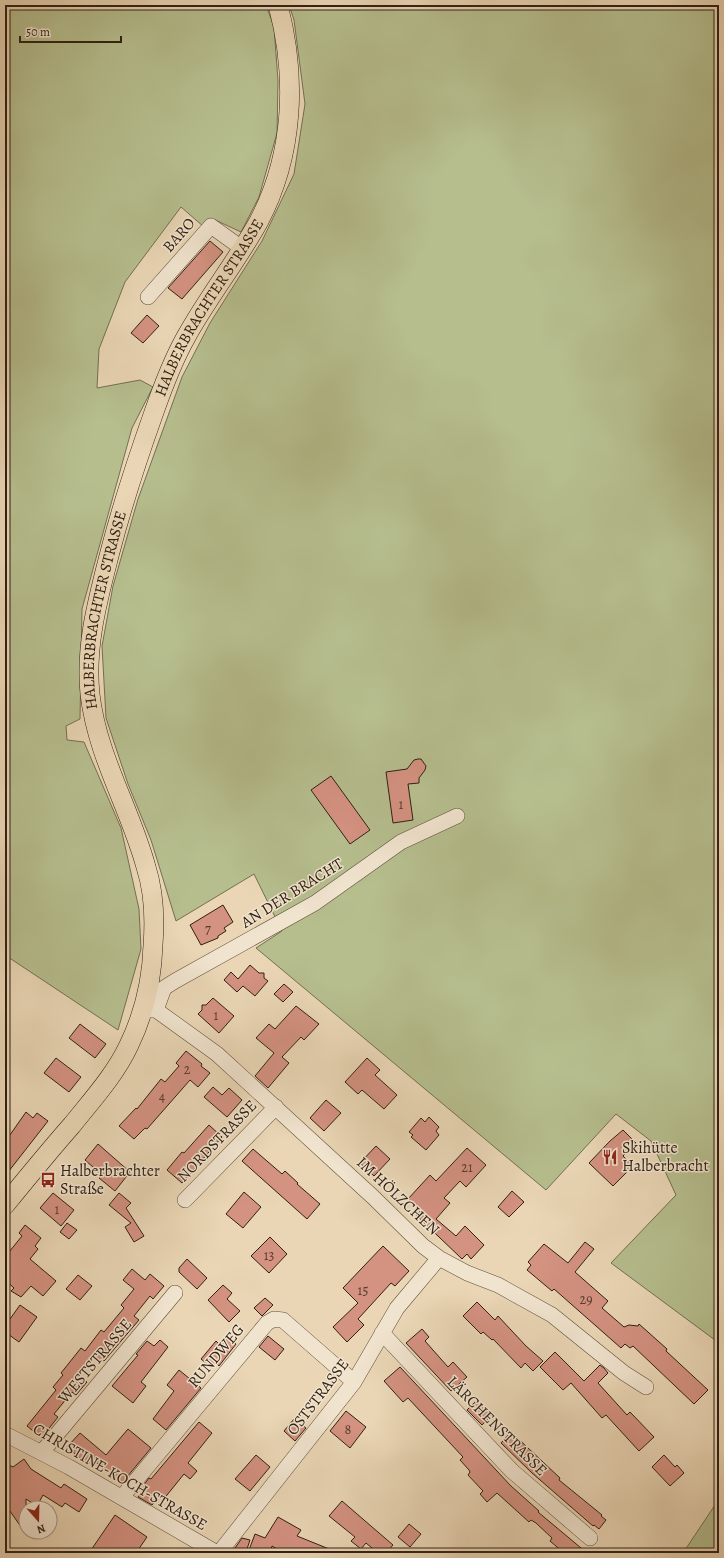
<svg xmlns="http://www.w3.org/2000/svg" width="724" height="1558" viewBox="0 0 724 1558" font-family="Alegreya,serif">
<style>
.green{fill:#b6be8e;stroke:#736f51}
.building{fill:#d49281;stroke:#302014}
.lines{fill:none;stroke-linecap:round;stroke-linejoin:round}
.minor-casing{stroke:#5e4e3c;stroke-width:16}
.major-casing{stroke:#302014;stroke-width:20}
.minor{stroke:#f1e4cf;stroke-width:15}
.major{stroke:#ead6b5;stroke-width:19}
.labels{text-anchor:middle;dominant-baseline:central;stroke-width:3;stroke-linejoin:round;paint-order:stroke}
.number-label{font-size:14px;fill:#593c2f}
.street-label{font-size:16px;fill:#302014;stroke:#f1e4cf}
.poi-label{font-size:16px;fill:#302014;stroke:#f1e4cf;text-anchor:start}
</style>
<rect width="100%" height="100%" fill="#ead6b5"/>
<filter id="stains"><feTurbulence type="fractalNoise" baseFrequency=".005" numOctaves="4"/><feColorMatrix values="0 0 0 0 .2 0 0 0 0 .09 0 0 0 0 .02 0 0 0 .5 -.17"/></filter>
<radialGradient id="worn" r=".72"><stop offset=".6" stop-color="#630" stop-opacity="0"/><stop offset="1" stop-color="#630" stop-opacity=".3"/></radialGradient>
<path class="green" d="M 5,5 L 266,5 L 274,27 L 278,81 L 277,133 L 259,197 L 241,232 L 211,218 L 204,227 L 181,207 L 125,282 L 99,349 L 97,388 L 140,380 L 153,387 L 132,428 L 82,609 L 80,719 L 66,726 L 67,740 L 84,742 L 121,828 L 139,909 L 141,949 L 118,1030 L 5,955 Z
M 289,5 L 719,5 L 719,1343 L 611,1263 L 676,1195 L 651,1141 L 616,1114 L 546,1190 L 256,948 L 282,931 L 254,874 L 176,921 L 151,840 L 128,784 L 106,718 L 102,646 L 113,586 L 138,499 L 182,377 L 210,323 L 262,241 L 294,174 L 305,104 L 294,20 Z
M 719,1499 L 719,1553 L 683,1553 Z"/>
<path class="building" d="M 210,241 L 223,252 L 182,299 L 168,288 Z
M 147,315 L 159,326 L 143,343 L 131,333 Z
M 418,759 L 421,759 L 426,766 L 425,770 L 419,778 L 419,783 L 408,784 L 413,820 L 393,823 L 386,772 L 407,769 L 414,760 Z
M 331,776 L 370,830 L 350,844 L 311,790 Z
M 223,905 L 233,922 L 224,928 L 226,931 L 218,936 L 218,938 L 201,945 L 190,925 Z
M 250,965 L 259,973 L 264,973 L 264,978 L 268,981 L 255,996 L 243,986 L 237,992 L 224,980 L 231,972 L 238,979 Z
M 284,984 L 293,992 L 283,1002 L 274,994 Z
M 213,998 L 234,1016 L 219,1033 L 198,1014 L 202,1010 L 202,1005 L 206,1005 Z
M 296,1006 L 319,1024 L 304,1040 L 301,1037 L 282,1057 L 289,1063 L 268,1088 L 255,1076 L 274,1053 L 256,1038 L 269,1024 L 275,1029 Z
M 80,1024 L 106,1044 L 95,1058 L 69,1038 Z
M 186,1051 L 202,1064 L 201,1066 L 210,1073 L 198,1087 L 190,1080 L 147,1129 L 145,1128 L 134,1139 L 119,1126 L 136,1108 L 137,1109 L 161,1079 L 165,1082 L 179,1066 L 176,1063 Z
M 56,1058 L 81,1077 L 69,1092 L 44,1073 Z
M 367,1058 L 380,1070 L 375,1075 L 397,1095 L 384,1109 L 362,1090 L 358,1094 L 345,1082 Z
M 213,1087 L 222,1095 L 229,1088 L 242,1100 L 227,1117 L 204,1097 Z
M 326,1100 L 341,1113 L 324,1131 L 310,1118 Z
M 26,1112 L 33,1118 L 37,1113 L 48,1121 L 5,1176 L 5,1142 Z
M 429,1117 L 439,1127 L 436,1131 L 439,1135 L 426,1150 L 411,1137 L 413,1135 L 409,1132 L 421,1118 L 425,1122 Z
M 209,1125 L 222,1137 L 182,1183 L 167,1170 L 182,1152 L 184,1153 Z
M 623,1130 L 636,1143 L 623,1156 L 633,1166 L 613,1186 L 589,1163 L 610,1141 Z
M 98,1144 L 130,1172 L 115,1191 L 99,1178 L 102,1175 L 85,1160 Z
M 376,1146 L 390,1159 L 374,1176 L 360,1163 Z
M 467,1148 L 486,1165 L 466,1187 L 460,1181 L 444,1198 L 450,1203 L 436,1219 L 456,1236 L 465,1226 L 484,1245 L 471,1259 L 467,1254 L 462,1259 L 416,1215 L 420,1211 L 408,1199 L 430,1175 L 436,1181 Z
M 253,1149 L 282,1174 L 285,1171 L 298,1183 L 297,1184 L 320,1204 L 307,1219 L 242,1161 Z
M 512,1191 L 524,1202 L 509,1217 L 498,1207 Z
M 244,1192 L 261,1207 L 243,1228 L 226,1214 Z
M 53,1193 L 74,1210 L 61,1226 L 40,1208 Z
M 119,1193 L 131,1203 L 126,1208 L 144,1236 L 134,1242 L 125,1227 L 131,1223 L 109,1205 Z
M 67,1223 L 77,1230 L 69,1239 L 60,1232 Z
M 25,1225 L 41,1238 L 35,1246 L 38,1249 L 30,1259 L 56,1281 L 43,1296 L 31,1286 L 21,1297 L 11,1291 L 14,1288 L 5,1280 L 5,1257 L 22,1236 L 19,1233 Z
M 270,1237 L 287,1254 L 269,1273 L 251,1256 Z
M 585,1242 L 594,1249 L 575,1272 L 608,1301 L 602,1308 L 624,1327 L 629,1325 L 638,1326 L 639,1324 L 667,1349 L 666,1351 L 708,1390 L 694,1404 L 633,1346 L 630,1348 L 625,1344 L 621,1348 L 554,1289 L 552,1291 L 527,1270 L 531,1265 L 528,1262 L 544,1244 L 568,1263 Z
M 383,1246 L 409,1271 L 395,1286 L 391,1283 L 358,1319 L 364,1325 L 347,1342 L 333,1327 L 358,1303 L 343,1288 Z
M 187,1259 L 207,1278 L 197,1289 L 179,1272 L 179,1268 Z
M 132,1269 L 145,1280 L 150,1274 L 164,1286 L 153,1299 L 150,1296 L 134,1316 L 139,1320 L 104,1361 L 101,1359 L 99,1361 L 94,1357 L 78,1375 L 87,1382 L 76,1395 L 72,1392 L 54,1414 L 58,1417 L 43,1436 L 40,1433 L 38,1435 L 27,1426 L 56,1390 L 53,1387 L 63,1375 L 61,1373 L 81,1348 L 85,1351 L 101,1330 L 104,1332 L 124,1308 L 121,1305 L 134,1289 L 123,1280 Z
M 78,1275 L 92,1286 L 80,1300 L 66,1289 Z
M 223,1285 L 232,1293 L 227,1299 L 240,1311 L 229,1322 L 208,1300 Z
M 265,1298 L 273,1305 L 262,1316 L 254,1308 Z
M 477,1302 L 495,1320 L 498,1316 L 526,1346 L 543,1361 L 533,1371 L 525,1363 L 521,1368 L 493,1339 L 492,1340 L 483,1332 L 481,1334 L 463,1316 Z
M 20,1305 L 37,1317 L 19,1342 L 5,1332 L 5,1326 Z
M 422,1329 L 429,1337 L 425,1341 L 448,1367 L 453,1362 L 467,1377 L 451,1391 L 406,1343 Z
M 227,1336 L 236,1344 L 219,1366 L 216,1363 L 212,1368 L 201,1359 L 216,1341 L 219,1344 Z
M 268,1336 L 284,1349 L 275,1360 L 259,1347 Z
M 160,1340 L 168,1347 L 141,1382 L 146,1386 L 133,1403 L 112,1386 L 138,1355 L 136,1354 L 147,1341 L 154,1346 Z
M 555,1352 L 584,1381 L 600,1365 L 604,1368 L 608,1373 L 598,1383 L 627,1415 L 630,1412 L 654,1437 L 639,1451 L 606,1415 L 602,1418 L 571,1383 L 563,1390 L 540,1367 Z
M 400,1367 L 511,1486 L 539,1511 L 538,1512 L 587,1553 L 564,1553 L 550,1541 L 552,1538 L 536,1523 L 531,1520 L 529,1522 L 497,1493 L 487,1502 L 480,1494 L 483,1491 L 468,1475 L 470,1472 L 469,1470 L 460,1460 L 463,1457 L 408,1398 L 403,1402 L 384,1381 Z
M 179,1370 L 201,1388 L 166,1430 L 153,1419 L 174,1391 L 167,1385 Z
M 477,1400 L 492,1414 L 482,1425 L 467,1410 Z
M 346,1411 L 366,1427 L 350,1448 L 330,1431 Z
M 294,1419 L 306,1428 L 295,1441 L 284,1431 Z
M 199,1422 L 212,1433 L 188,1463 L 197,1471 L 190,1479 L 184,1474 L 163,1500 L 159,1497 L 152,1505 L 138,1497 L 145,1488 L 143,1486 L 149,1478 L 151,1479 Z
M 128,1429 L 151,1448 L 122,1483 L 93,1460 L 88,1465 L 67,1447 L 80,1433 L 106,1455 Z
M 511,1432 L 560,1478 L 559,1480 L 602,1515 L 601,1516 L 606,1520 L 599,1529 L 594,1525 L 593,1526 L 532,1473 L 501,1443 Z
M 256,1455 L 270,1467 L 250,1491 L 235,1479 Z
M 664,1455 L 675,1467 L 677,1465 L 684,1473 L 670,1486 L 652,1467 Z
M 24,1459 L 31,1469 L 61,1488 L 64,1484 L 87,1499 L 79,1512 L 65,1503 L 62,1507 L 43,1495 L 37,1506 L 26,1499 L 26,1534 L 5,1504 L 5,1463 L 13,1467 Z
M 342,1501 L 393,1545 L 386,1553 L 378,1553 L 366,1543 L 361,1549 L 351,1541 L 355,1537 L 329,1516 Z
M 115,1515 L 147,1537 L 136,1553 L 89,1553 Z
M 278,1517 L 301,1530 L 297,1536 L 339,1553 L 284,1553 L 272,1546 L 270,1553 L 258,1553 L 249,1550 L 255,1534 L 265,1538 Z
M 409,1524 L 421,1534 L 410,1547 L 398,1537 Z
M 242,1538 L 250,1540 L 246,1552 L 235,1548 Z"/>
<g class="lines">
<defs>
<path id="minor" d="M 148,297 L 211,226 L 243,249
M 143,1010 L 156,1010 L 217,1054 L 373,1197 L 423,1246 L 439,1258 L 467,1273 L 498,1285 L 552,1315 L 624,1373 L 646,1387
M 156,1010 L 164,988 L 175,981 L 315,903 L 401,842 L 457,816
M 185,1200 L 276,1107
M 382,1333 L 512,1471 L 590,1538
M 5,1434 L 69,1467 L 217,1553
M 42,1452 L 175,1293
M 122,1497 L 267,1323 L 274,1319 L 283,1320 L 354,1382
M 219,1553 L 354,1382 L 397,1308 L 439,1258"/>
<g id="major">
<path id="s1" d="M 5,1205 C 27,1178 49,1151 72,1125 C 92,1100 115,1075 129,1045 C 144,1014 152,980 153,945 C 155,919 154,892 146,867 C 130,808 97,756 90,694 C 85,645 98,599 110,552 C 122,506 137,460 153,415 C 162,389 172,362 186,337 C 208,297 237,261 259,221 C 294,154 297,77 278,5"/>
</g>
</defs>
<use href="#minor" class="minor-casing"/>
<use href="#major" class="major-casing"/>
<use href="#minor" class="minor"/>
<use href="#major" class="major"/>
</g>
<defs>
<symbol id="restaurant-bare" viewBox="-9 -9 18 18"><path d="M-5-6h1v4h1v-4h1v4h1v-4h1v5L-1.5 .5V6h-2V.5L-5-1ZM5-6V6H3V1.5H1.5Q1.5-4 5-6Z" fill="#8f2418" stroke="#f1e4cf" stroke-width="2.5" paint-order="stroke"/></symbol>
<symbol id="bus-bare" viewBox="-9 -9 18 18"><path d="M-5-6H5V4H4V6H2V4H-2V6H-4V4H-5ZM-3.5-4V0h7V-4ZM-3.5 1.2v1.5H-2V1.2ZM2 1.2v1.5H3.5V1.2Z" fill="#8f2418" stroke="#f1e4cf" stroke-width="2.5" paint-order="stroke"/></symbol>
</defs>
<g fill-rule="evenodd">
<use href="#restaurant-bare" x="599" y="1146" width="22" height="22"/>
<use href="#bus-bare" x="37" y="1169" width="22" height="22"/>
</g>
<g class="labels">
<g class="number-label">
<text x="401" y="804">1</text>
<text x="208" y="929">7</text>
<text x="216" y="1015">1</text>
<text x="187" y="1069">2</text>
<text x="162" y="1096">4</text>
<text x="467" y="1167">21</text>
<text x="57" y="1209">1</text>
<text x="269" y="1255">13</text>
<text x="363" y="1290">15</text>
<text x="586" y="1299">29</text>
<text x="348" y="1429">8</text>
</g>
<g class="street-label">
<text transform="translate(179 235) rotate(-49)">BARO</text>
<text stroke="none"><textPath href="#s1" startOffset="977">HALBERBRACHTER STRASSE</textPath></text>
<text stroke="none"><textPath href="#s1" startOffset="653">HALBERBRACHTER STRASSE</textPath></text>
<text transform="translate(292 893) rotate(-32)">AN DER BRACHT</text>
<text transform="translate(217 1141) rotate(-46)">NORDSTRASSE</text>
<text transform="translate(398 1196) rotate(43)">IM HÖLZCHEN</text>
<text transform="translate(216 1356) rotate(-50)">RUNDWEG</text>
<text transform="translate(95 1361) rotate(-50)">WESTSTRASSE</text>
<text transform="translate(318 1397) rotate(-53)">OSTSTRASSE</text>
<text transform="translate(497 1426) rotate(45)">LÄRCHENSTRASSE</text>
<text transform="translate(120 1477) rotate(30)">CHRISTINE-KOCH-STRASSE</text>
</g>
<g class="poi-label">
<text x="622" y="1148">Skihütte<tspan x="622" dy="18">Halberbracht</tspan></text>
<text x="60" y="1171">Halberbrachter<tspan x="60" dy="18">Straße</tspan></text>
</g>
</g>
<rect width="724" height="1558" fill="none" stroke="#ead6b5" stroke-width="20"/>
<rect x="6" y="6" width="712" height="1546" fill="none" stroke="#302014" stroke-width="2"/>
<rect x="10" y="10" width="704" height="1538" fill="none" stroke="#302014"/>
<g transform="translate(38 1520) rotate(160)"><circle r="19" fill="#f1e4cf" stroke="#a49684"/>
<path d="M0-3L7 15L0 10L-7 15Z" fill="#8f2418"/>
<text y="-6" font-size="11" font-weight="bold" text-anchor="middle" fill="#302014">N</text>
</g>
<path d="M20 36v6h101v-6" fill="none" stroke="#302014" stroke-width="2"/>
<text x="26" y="36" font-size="12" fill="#302014" stroke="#f1e4cf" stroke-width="3" paint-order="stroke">50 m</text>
<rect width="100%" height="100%" filter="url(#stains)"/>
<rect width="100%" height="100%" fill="url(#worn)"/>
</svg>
